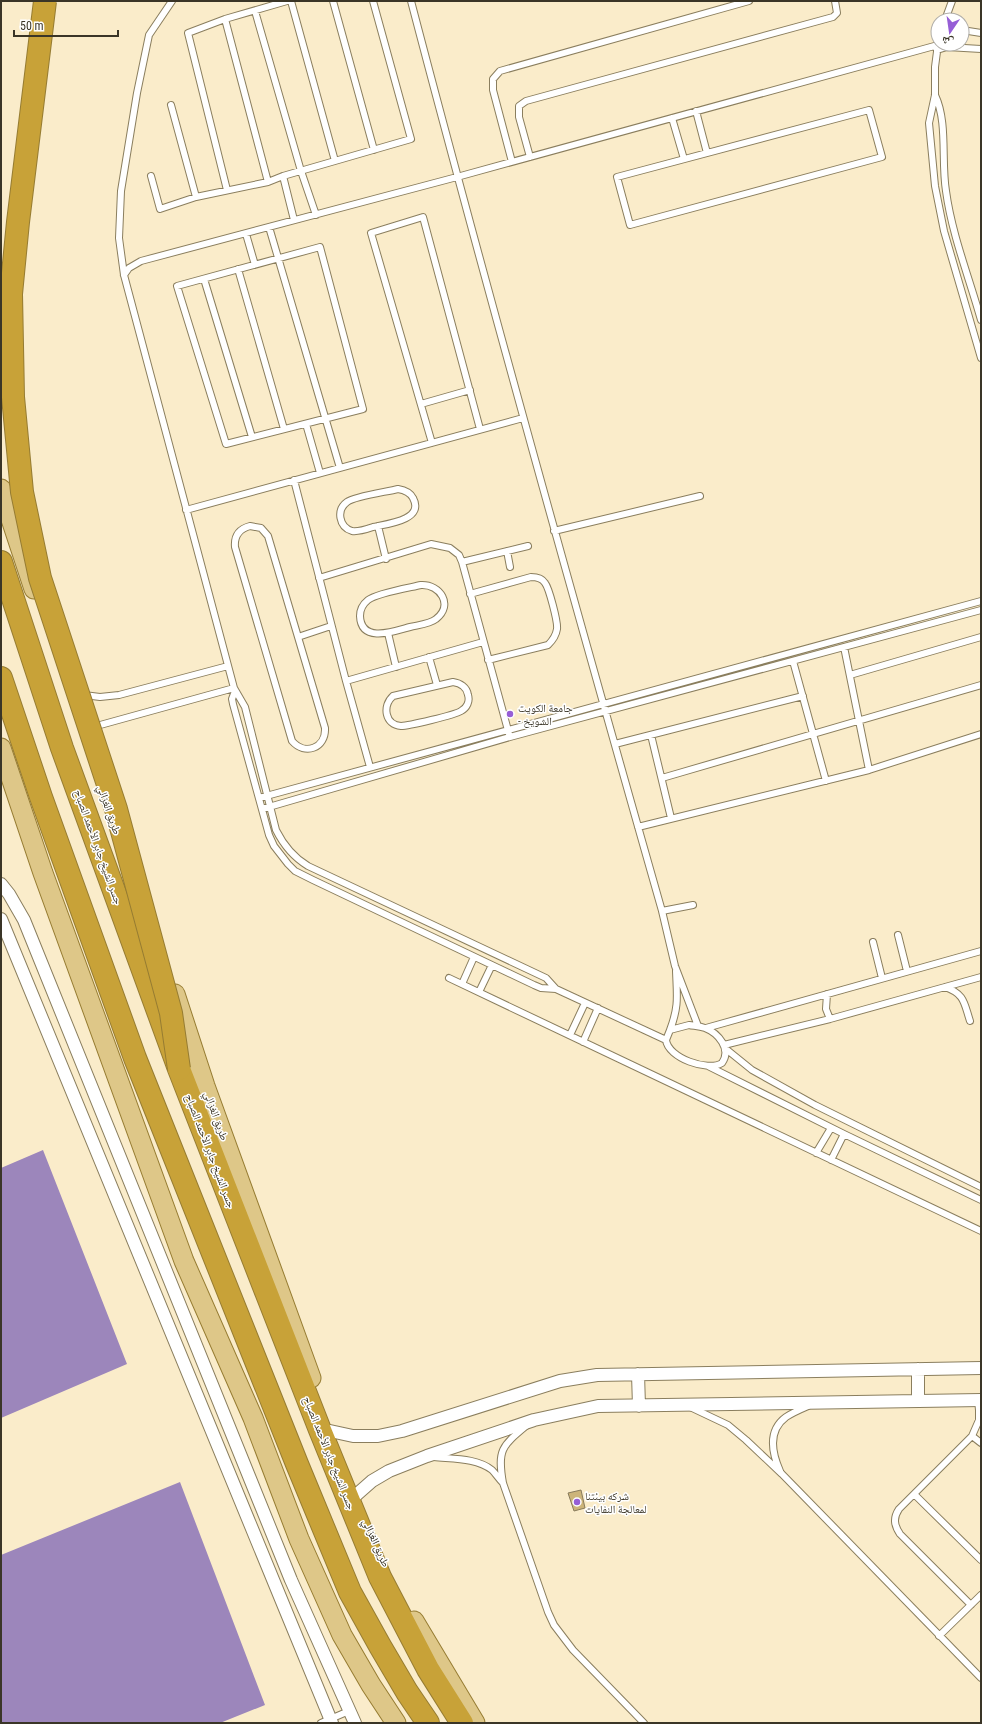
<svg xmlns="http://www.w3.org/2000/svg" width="982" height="1724" viewBox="0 0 982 1724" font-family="'Roboto Condensed','Noto Naskh Arabic',sans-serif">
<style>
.water{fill:#9c86bb}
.building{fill:#ccb47a;stroke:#887b5c}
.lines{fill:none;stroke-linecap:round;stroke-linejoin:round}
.lane-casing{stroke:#8a7e5e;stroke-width:8}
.street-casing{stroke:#8a7e5e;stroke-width:14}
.primary-casing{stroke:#967c32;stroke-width:21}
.highway-casing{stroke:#967c32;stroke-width:24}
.lane{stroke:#fff;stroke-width:6}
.street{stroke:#fff;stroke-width:12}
.primary{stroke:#dec788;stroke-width:19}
.highway{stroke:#c8a238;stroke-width:22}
.highway-bridge-casing{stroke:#967c32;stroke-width:24;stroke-linecap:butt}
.highway-bridge{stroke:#c8a238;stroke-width:22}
.poi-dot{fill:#965ed6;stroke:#fff;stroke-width:1.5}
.labels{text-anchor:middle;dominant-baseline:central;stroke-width:3;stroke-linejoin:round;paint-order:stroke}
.poi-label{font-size:11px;fill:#3a3527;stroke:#fff;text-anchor:start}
.street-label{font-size:11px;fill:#3a3527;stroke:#fff}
</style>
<rect width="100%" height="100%" fill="#faecca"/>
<path class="water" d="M 43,1150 L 127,1364 L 1,1418 L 1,1168 Z
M 180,1482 L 265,1705 L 220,1723 L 1,1723 L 1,1555 Z"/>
<path class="building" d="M 581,1490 L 585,1508 L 574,1511 L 568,1493 Z"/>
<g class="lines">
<defs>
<path id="lane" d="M 172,1 L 149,35 L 137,93 L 121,191 L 119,238 L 124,275 L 234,688 L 245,707 L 276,830 C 284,846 293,857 308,866 L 546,978 L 556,989
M 291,1 L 335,161
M 333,1 L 374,150
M 411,1 C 491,306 576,609 662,911 L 675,966 L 698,1026
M 255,11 L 301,171 L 316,215
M 225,19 L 268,182
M 945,20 L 952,1
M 962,30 L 981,33
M 938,44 L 935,67 L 935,95 L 929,123 L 935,186 L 944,231 L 981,358
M 937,50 L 947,47 L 981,49
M 935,95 C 948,122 941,161 946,191 C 952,235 969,277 981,320
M 171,105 L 196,197
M 869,110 L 882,157 L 630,225 L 617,177 Z
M 696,111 L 707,153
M 672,118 L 684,159
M 530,157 L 519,117 L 519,106 L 526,101 L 833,17 L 837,13 L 835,1
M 512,162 L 493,90 L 493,79 L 500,71 L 749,1
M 151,176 L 160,209 L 196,197 L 268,182 L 283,176 L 411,139 L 373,1
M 283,176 L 294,220
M 227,190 L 188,33 L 225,19 L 287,1
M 269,227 L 340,468
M 246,234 L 255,265
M 320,247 L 363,409 L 226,444 L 177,286 Z
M 238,269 L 284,429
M 124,275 L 129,268 L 141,261 L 457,177 L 938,45
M 204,279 L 252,437
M 421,404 L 470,390
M 306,424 L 320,473
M 432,443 L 371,233 L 423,217 L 480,429
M 294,480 L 346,681 L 370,767
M 398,489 C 404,490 410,492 413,498 C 425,520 387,524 373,527 C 367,529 359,532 352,531 C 339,527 336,510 347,502 C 355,496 386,492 398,489 Z
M 186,510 L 523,418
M 250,526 L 261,528 L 268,536 L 325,728 C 326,748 305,756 292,741 L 235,547 C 234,536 239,529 250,526 Z
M 378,526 L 386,559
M 554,531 L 700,496
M 507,551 L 510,567
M 462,562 L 528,546
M 319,578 L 431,544 L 450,548 L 459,555 L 462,562 L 509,734
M 421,585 C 440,584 454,605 436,619 C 430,624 418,625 410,627 C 395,631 361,644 360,616 C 360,610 363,604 368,600 C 377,593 408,588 421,585 Z
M 470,594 L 531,577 C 536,577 542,578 545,583 C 549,588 558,622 557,629 C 556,636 553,640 548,645 L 488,660
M 388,633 L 396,667
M 298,637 L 331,626
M 844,647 L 869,770
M 429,657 L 437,685
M 793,661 L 826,781
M 850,675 L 981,637
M 346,681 L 483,642
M 453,682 C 460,683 467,687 468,695 C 470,701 467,708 461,711 C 455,715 408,726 401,726 C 385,725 382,706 393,696 Z
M 235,691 L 232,699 L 233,704 L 269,835 L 274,846 L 288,864 L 295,871 L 313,880 L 534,985 L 541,988 L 556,989 L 666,1040
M 84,695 L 100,697 L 119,695 L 228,666
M 93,727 L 234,688
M 651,735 L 671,818
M 615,744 L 803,696
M 662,778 L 981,685
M 259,798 L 981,601
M 262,809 L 510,737 L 981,610
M 638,827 L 869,770 L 981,734
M 662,911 L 693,905
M 898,935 L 907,971
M 873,942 L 882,978
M 449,978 L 981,1231
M 462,984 L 474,957
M 945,987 C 965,994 964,1003 970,1021
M 479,992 L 492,965
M 827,994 L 826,1009 L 830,1019
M 689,1025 C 694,1026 699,1026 705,1028 C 718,1033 732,1049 722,1063 C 708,1072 668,1058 666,1040 L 670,1030 Z
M 706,1028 L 981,951
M 670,1030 C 679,1006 677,997 676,971
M 570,1035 L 585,1003
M 583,1042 L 598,1008
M 724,1045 L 830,1019 L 981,977
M 726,1049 L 752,1070 L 815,1105 L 981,1187
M 708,1066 L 844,1134 L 981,1200
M 816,1153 L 831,1128
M 831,1160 L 844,1134
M 690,1407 L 728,1425 L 746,1440 L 782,1474 L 981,1678
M 526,1426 C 502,1446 497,1450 503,1483 L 548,1612 L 554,1625 L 573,1650 L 644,1723
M 972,1436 L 981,1443
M 434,1457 C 453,1459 477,1458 492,1470 C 496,1474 499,1479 503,1483
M 780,1471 C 772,1453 767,1431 786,1417 C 792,1413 801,1409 808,1406
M 914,1494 L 981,1560
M 971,1605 L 900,1534 C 894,1525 893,1518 899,1509 L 972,1436 L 979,1420 L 979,1410 L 978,1400
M 939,1636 L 981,1595
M 321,1723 L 349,1711"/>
<path id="street" d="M 1,884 L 9,894 L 24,920 L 291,1580 L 355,1723
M 1,919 L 332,1723
M 918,1369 L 918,1401
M 638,1374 L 639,1406
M 330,1431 L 353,1436 L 378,1436 L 402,1431 L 560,1381 L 597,1375 L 981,1368
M 355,1496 L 372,1481 L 389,1471 L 427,1456 L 534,1420 L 598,1406 L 981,1400"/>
<path id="primary" d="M 1,489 L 34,589
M 1,748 L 43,873 L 184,1261 L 253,1418 L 299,1539 L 342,1635 L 371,1685 L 396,1723
M 175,994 L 205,1086 L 311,1378
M 414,1621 L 475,1723"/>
<path id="highway" d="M 1,562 L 62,748 L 179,1069 L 320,1430 L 380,1577 L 428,1669 L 462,1723
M 1,678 L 41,797 L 135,1058 L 297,1464 L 350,1592 L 380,1646 L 407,1692 L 428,1723"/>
</defs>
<use href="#lane" class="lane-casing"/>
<use href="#street" class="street-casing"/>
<use href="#primary" class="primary-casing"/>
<use href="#highway" class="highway-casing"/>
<use href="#lane" class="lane"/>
<use href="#street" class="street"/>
<use href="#primary" class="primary"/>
<use href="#highway" class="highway"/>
<defs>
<path id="highway-bridge" d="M 45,1 L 18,222 L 11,294 L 13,397 L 22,492 L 40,578 L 116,809 L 171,1013 L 179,1069"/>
</defs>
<use href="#highway-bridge" class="highway-bridge-casing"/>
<use href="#highway-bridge" class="highway-bridge"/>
</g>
<g class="poi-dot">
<circle cx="510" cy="714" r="4"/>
<circle cx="577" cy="1502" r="4"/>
</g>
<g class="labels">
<g class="poi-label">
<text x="518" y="708">جامعة الكويت<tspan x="518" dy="13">- الشويخ</tspan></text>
<text x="585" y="1496">شركه بيئتنا<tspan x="585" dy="13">لمعالجة النفايات</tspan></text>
</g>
<g class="street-label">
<text transform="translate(109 810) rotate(71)">طريق الغزالي</text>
<text transform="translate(98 847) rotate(70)">جسر الشيخ جابر الأحمد الصباح</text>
<text transform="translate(216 1116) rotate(70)">طريق الغزالي</text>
<text transform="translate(210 1151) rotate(69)">جسر الشيخ جابر الأحمد الصباح</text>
<text transform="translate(329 1453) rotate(68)">جسر الشيخ جابر الأحمد الصباح</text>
<text transform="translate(376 1543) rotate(66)">طريق الغزالي</text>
</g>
</g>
<rect width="982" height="1724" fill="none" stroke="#3a3527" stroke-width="4"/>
<g transform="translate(950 32) rotate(193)"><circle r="19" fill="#ffffff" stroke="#b0aea9"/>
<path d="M0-3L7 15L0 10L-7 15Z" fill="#965ed6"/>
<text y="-6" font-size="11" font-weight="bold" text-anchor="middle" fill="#3a3527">ش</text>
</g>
<path d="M14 30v6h104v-6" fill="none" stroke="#3a3527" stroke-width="2"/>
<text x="20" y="30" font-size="12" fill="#3a3527" stroke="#ffffff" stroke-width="3" paint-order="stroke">50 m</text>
</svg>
